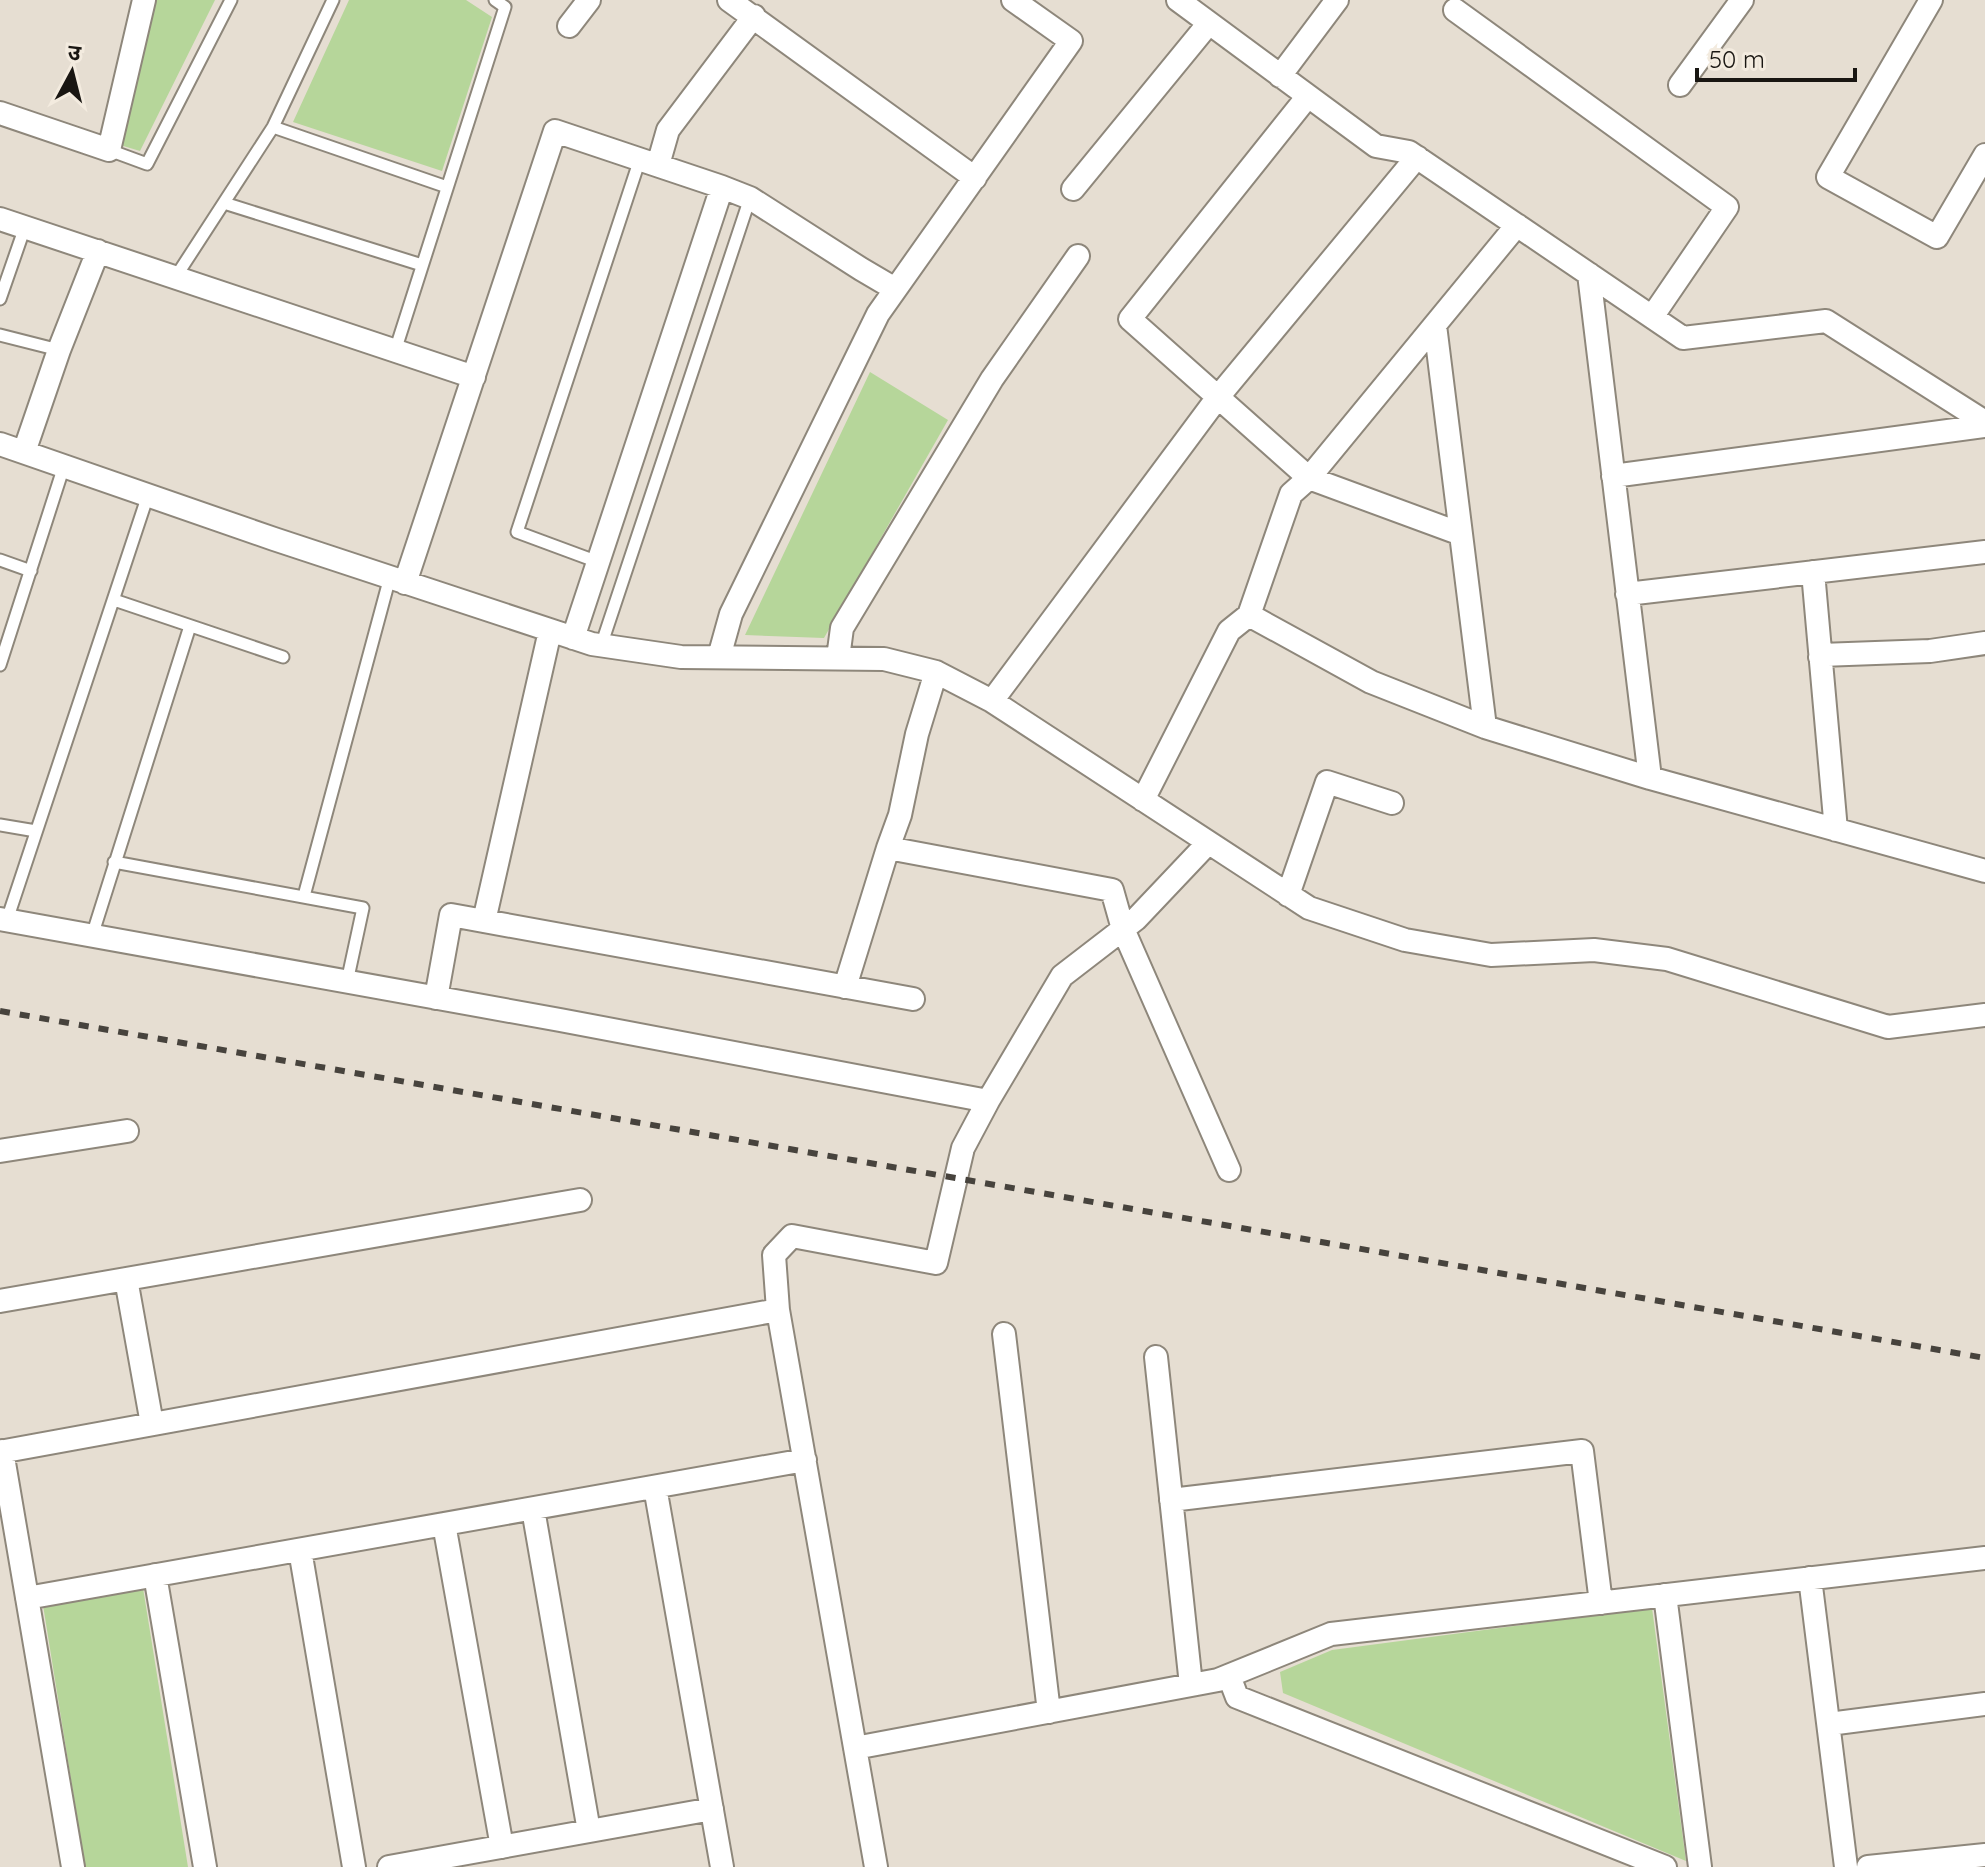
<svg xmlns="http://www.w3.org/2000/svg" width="1985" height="1867" viewBox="0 0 1985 1867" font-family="Quicksand,'Noto Sans Devanagari',sans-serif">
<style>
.green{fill:#b6d69a}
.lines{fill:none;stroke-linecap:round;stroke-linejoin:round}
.service-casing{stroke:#8e877b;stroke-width:15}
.minor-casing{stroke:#8e877b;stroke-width:26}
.service{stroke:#fff;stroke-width:11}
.minor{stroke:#fff;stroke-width:22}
.rail{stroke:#47433d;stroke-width:6;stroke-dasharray:10 10;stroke-linecap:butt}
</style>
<rect width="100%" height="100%" fill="#e6ded2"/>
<path class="green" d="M 155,0 L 215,0 L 140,151 L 120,145 Z
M 349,0 L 466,0 L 492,17 L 442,171 L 293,122 Z
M 870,372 L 948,420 L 824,638 L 745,635 Z
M 143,1588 L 188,1867 L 85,1867 L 43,1605 Z
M 1652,1608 L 1686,1861 L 1283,1693 L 1280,1672 L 1332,1650 Z"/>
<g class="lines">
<defs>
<path id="service" d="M 273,127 L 447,187
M 109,150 L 147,164 L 231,0
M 224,203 L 422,265
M 175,278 L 273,127 L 333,0
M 0,299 L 25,227
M 0,335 L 59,350
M 395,351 L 505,7 L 495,0
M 0,560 L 31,571
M 598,562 L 517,532 L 640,159
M 114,600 L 283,657
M 601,646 L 750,198
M 0,665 L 64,466
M 0,825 L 36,831
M 114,862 L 363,908 L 347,982
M 304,896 L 390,577
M 7,920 L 148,495
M 92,936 L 190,626"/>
<path id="minor" d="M 729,0 L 975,178
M 1178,0 L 1376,146 L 1409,152 L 1683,338 L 1826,321 L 1985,422
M 1931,0 L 1828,177 L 1937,237 L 1985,155
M 1455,10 L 1727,207 L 1652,317
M 569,26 L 589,0
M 1280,76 L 1337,0
M 1680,85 L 1742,0
M 1308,96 L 1130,319 L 1309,478 L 1461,534
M 0,113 L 109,150 L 144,0
M 658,165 L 668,130 L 754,16
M 1073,189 L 1209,23
M 0,219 L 474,377
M 1589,274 L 1650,778
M 1435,325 L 1485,727
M 0,444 L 274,539 L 592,644 L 681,657 L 884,659 L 936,672 L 992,701 L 1309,908 L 1405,940 L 1491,955 L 1594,950 L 1667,959 L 1888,1027 L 1985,1015
M 24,452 L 59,350 L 98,251
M 1613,476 L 1985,426
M 1813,572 L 1836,830
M 405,583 L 555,131 L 722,187 L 750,198 L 861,269 L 895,289
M 1627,594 L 1985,552
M 1249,615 L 1291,494 L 1309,478 L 1517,225
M 573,638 L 722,187
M 719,657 L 731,614 L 878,314 L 1071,41 L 1013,0
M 1820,657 L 1821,655 L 1930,651 L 1985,643
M 838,658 L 842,628 L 992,379 L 1078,256
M 992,701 L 1218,397 L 1417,157
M 1143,800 L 1229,631 L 1249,615 L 1371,682 L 1485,727 L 1650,778 L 1985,871
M 888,848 L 1112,890 L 1123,929 L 1229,1170
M 1288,895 L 1327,782 L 1392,803
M 0,919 L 560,1020 L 988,1101
M 484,921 L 550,631
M 845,987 L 888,848 L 900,815 L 917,734 L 936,672
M 436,998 L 451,915 L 913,999
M 0,1151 L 127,1131
M 126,1279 L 152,1424
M 0,1301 L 580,1200
M 1004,1334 L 1049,1712
M 1156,1357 L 1191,1685
M 2,1451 L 73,1867
M 0,1452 L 778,1310
M 655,1487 L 722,1867
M 1171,1500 L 1582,1451 L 1601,1603
M 533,1509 L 589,1831
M 444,1524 L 502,1847
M 300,1550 L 354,1867
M 155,1575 L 205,1867
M 1810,1578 L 1846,1867
M 1665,1595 L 1700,1867
M 27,1598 L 805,1460
M 1229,1676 L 1237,1697 L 1665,1867
M 1829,1724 L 1985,1704
M 855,1748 L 1218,1680 L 1331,1634 L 1985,1558
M 389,1867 L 712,1809
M 876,1867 L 778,1310 L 774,1255 L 792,1236 L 936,1263 L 963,1148 L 988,1101 L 1062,976 L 1136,919 L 1208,843
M 1868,1867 L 1985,1855"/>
</defs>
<use href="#service" class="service-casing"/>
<use href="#minor" class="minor-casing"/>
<use href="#service" class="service"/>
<use href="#minor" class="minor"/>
<path class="rail" d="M 0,1011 L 1985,1358"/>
</g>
<g transform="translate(72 72) rotate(7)" stroke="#f3ebdf" stroke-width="6" paint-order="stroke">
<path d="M0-6L14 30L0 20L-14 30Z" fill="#191612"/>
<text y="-12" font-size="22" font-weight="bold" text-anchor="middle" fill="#191612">उ</text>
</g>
<path d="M1697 68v12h158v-12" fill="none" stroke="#191612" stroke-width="4"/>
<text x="1709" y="68" font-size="24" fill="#191612" stroke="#f3ebdf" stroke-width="6" paint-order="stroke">50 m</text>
</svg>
